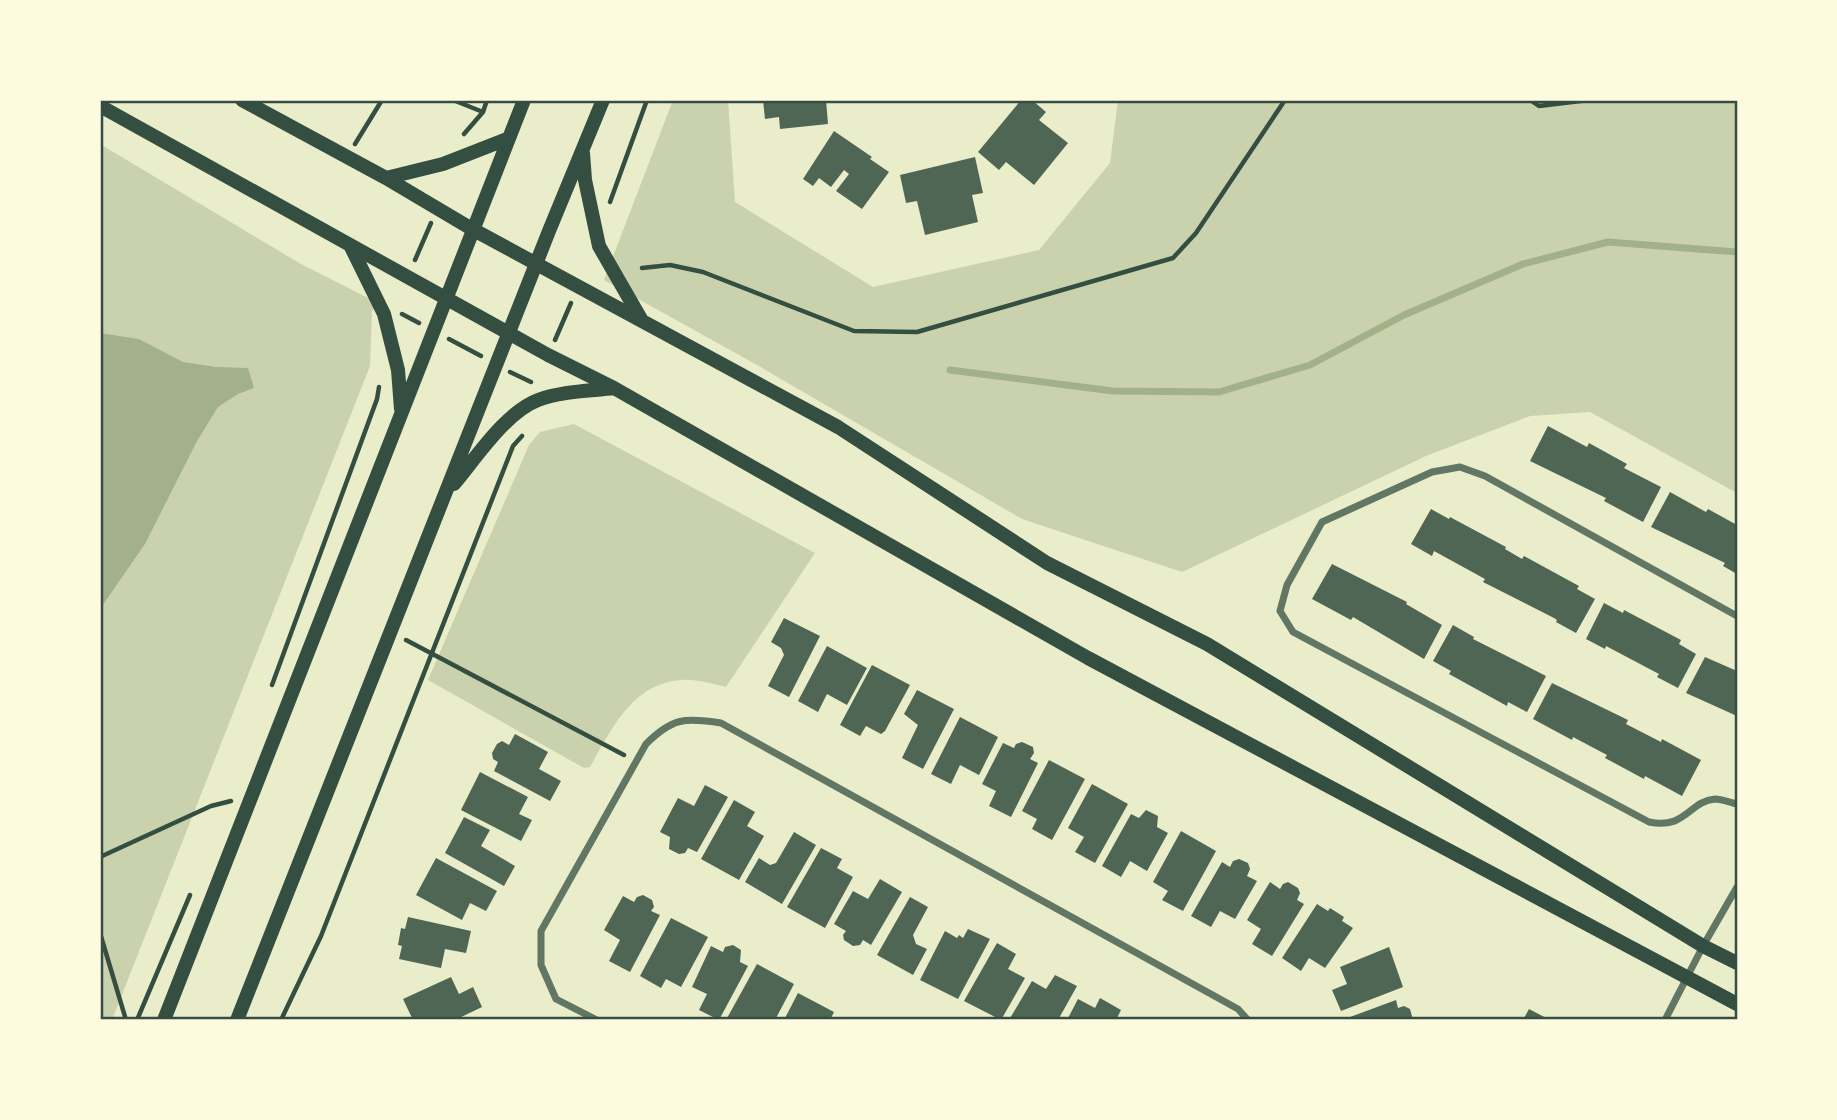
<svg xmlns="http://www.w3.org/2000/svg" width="1837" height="1120" viewBox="0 0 1837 1120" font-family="'Zilla Slab',serif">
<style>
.green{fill:#cad2ad}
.water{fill:#a3b18a}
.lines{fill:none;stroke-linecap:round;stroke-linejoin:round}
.stream{stroke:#a3b18a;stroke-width:7}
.building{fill:#4f6655}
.path{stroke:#344e41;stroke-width:4.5}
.minor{stroke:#617663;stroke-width:7}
.secondary{stroke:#344e41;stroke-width:14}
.neatline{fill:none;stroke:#344e41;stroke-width:2.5}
</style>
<rect width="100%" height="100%" fill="#e9edc9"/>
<path class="green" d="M 673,100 L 728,100 L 735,202 L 873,287 L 1039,250 L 1110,163 L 1118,100 L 1737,100 L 1737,493 L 1590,412 L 1530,416 L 1426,456 L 1182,572 L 1022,519 L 757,365 L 604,280 Z
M 100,144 L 301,264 L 378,303 L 372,311 L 370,366 L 112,1020 L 100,1020 Z
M 574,424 L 815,553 L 726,687 C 712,684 696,679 682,680 C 632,683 612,729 590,767 L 584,768 L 428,680 L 529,445 L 540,432 Z"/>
<path class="water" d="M 100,333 L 139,339 L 183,362 L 216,367 L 248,368 L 254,388 L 238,394 L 218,407 L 197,441 L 145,544 L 100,609 Z"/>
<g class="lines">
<path class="stream" d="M 950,370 L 1113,391 L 1219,392 L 1310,365 L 1404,315 L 1523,264 L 1608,242 L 1737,252"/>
</g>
<path class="building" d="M 763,100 L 826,100 L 828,124 L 780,129 L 779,117 L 765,119 Z
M 1021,100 L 1032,100 L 1046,112 L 1039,120 L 1068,143 L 1034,185 L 1006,162 L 999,170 L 978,152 Z
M 834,131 L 872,157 L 870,159 L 889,172 L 862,209 L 836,191 L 849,174 L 844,170 L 831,187 L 819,178 L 813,186 L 803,179 Z
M 975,157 L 983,193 L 972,195 L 978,222 L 925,235 L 917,201 L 906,203 L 900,175 Z
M 1548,426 L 1587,447 L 1589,443 L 1627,464 L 1624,468 L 1661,487 L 1643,522 L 1604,501 L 1606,498 L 1530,461 Z
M 1670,492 L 1706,512 L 1708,509 L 1737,525 L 1737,574 L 1723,566 L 1725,563 L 1651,527 Z
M 1431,509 L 1449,519 L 1450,517 L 1506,547 L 1505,549 L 1522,559 L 1524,556 L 1579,586 L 1577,589 L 1595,599 L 1576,633 L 1556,622 L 1557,620 L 1554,618 L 1483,582 L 1485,579 L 1434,551 L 1432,556 L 1411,544 Z
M 1332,564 L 1407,602 L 1406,604 L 1442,625 L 1424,659 L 1353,617 L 1351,620 L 1312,599 Z
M 1604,603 L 1623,613 L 1624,610 L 1681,640 L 1679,644 L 1696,654 L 1678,688 L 1657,677 L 1659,674 L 1606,646 L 1605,649 L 1586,639 Z
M 784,618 L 820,636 L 789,697 L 768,686 L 784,655 L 781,648 L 771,642 Z
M 1453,625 L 1474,637 L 1473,639 L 1546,676 L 1527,712 L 1508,702 L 1507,706 L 1449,674 L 1451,671 L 1433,661 Z
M 827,646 L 867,668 L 847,705 L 827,694 L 818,712 L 798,701 Z
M 1705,657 L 1737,671 L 1737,716 L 1686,693 Z
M 872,665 L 910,685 L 885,731 L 881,734 L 866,726 L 860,736 L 840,725 Z
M 1552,683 L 1628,720 L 1626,724 L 1661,742 L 1662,739 L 1701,760 L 1682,796 L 1645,776 L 1644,779 L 1605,758 L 1607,755 L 1573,737 L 1572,740 L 1533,719 Z
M 917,690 L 954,709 L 923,769 L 902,758 L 918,725 L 904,714 Z
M 960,717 L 998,737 L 979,775 L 960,765 L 951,784 L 931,774 Z
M 515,734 L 548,752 L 539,769 L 561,781 L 550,801 L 494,771 L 498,762 L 493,759 L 492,753 L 497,744 L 502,741 L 509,745 Z
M 1022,742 L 1033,747 L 1034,753 L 1030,759 L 1038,763 L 1011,817 L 989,806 L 996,791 L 982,784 L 1003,743 L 1014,748 L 1016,744 Z
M 1049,760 L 1085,779 L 1052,840 L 1032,829 L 1037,819 L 1022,811 Z
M 480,772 L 528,797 L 519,814 L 532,820 L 521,841 L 461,810 Z
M 1092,784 L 1128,804 L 1095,863 L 1075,852 L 1084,837 L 1068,828 Z
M 705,785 L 728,797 L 697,852 L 688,848 L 685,853 L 679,854 L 669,849 L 670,837 L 660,832 L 678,798 L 694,806 Z
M 734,800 L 755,812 L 747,826 L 764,836 L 739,880 L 701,859 Z
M 1146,810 L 1158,816 L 1157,827 L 1168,833 L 1147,871 L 1130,861 L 1121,877 L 1102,866 L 1131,814 L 1139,818 Z
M 464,817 L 490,830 L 481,846 L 515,866 L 504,886 L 445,853 Z
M 1181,831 L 1216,851 L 1183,911 L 1162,900 L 1168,891 L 1153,882 Z
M 794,832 L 816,845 L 782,904 L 745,882 L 759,858 L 770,865 L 776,863 Z
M 821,848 L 842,859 L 837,868 L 853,877 L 825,928 L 787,907 Z
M 436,858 L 497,891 L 486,911 L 470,903 L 462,920 L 416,895 Z
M 1239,859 L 1248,863 L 1250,869 L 1247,876 L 1257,881 L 1235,919 L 1220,911 L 1211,927 L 1191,916 L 1222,862 L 1230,867 L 1233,861 Z
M 880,879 L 902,892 L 871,945 L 863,940 L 860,945 L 853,946 L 844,940 L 843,935 L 846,931 L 834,924 L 853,891 L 868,899 Z
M 1270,882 L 1280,889 L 1283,884 L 1288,882 L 1298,888 L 1300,893 L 1297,900 L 1304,904 L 1272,956 L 1252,944 L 1261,929 L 1247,920 Z
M 643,895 L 652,900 L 654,907 L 651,911 L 660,915 L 630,972 L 609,961 L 620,940 L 604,930 L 623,896 L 634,902 L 637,897 Z
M 910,897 L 928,907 L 913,935 L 916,944 L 927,949 L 913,975 L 877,955 Z
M 1317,904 L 1328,911 L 1330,908 L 1344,917 L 1342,921 L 1353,928 L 1325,968 L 1309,958 L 1301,971 L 1282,958 Z
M 408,917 L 471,931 L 466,953 L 445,949 L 441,968 L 399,959 L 402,946 L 398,945 L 401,928 L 405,929 Z
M 671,918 L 708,937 L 681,987 L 666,979 L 661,988 L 640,976 Z
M 968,929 L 990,939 L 958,999 L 920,980 L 945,931 L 957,938 L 959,935 L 963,938 Z
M 997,943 L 1016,954 L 1008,969 L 1025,978 L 1001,1020 L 964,1001 Z
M 733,945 L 741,950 L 740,962 L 748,966 L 719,1020 L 699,1010 L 707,994 L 692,987 L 711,946 L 723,952 L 725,947 Z
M 1389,947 L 1403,987 L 1341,1011 L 1332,990 L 1347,984 L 1340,967 Z
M 757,964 L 794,984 L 775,1020 L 726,1020 Z
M 1055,975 L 1077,986 L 1058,1020 L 1009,1020 L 1032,981 L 1046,989 Z
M 451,977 L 459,994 L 473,987 L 482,1007 L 455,1020 L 413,1020 L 403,999 Z
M 798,993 L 834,1012 L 830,1020 L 784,1020 Z
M 1100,998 L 1121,1010 L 1116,1020 L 1067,1020 L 1078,999 L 1095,1008 Z
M 1396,1000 L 1398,1008 L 1404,1006 L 1410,1009 L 1413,1020 L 1342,1020 Z
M 1529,1009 L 1550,1020 L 1523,1020 Z"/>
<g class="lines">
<path class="path" d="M 453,100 L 483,112
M 1530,100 L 1539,106 L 1589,100
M 464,134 L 483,112 L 487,100
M 355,144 L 382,100
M 610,202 L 647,100
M 415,260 L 431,223
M 642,268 L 670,265 L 703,272 L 854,331 L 917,332 L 1173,258 L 1196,233 L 1285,100
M 402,314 L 419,323
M 449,339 L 481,356
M 555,340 L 571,303
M 510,372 L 531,382
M 406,640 L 624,755
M 272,685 L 377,399 L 379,387
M 100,857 L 211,806 L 231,801
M 100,933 L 126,1020
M 137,1020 L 190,895
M 281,1020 L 321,936 L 513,446 L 522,436"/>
<path class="minor" d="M 1737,616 L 1485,476 L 1460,467 L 1432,472 L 1322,522 L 1287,585 L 1280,611 L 1293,632 L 1649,822 C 1686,830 1689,801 1715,799 C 1722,799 1731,803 1737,804
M 597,1020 L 556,999 L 541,965 L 541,931 L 646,744 C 672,718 685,717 721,723 L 1238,1009 L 1248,1020
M 1665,1020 L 1703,946 L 1737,887"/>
<path class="secondary" d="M 242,100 L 386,178 L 472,229 L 838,427 L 1047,563 L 1207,644 L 1703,946 L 1737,963
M 100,106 L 548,355 L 614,388 L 1088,658 L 1737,1004
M 583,153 L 585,180 L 599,246 L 641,319
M 386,178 L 443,164 L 507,139
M 350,245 L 384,314 L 398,370 L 401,409
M 454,484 C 476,458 506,412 538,400 C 562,391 589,391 614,388
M 164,1020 L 524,100
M 237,1020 L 549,231 L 603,100"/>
</g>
<rect width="1837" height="1120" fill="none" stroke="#fefae0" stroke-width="203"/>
<rect x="102" y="102" width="1634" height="916" class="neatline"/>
</svg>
